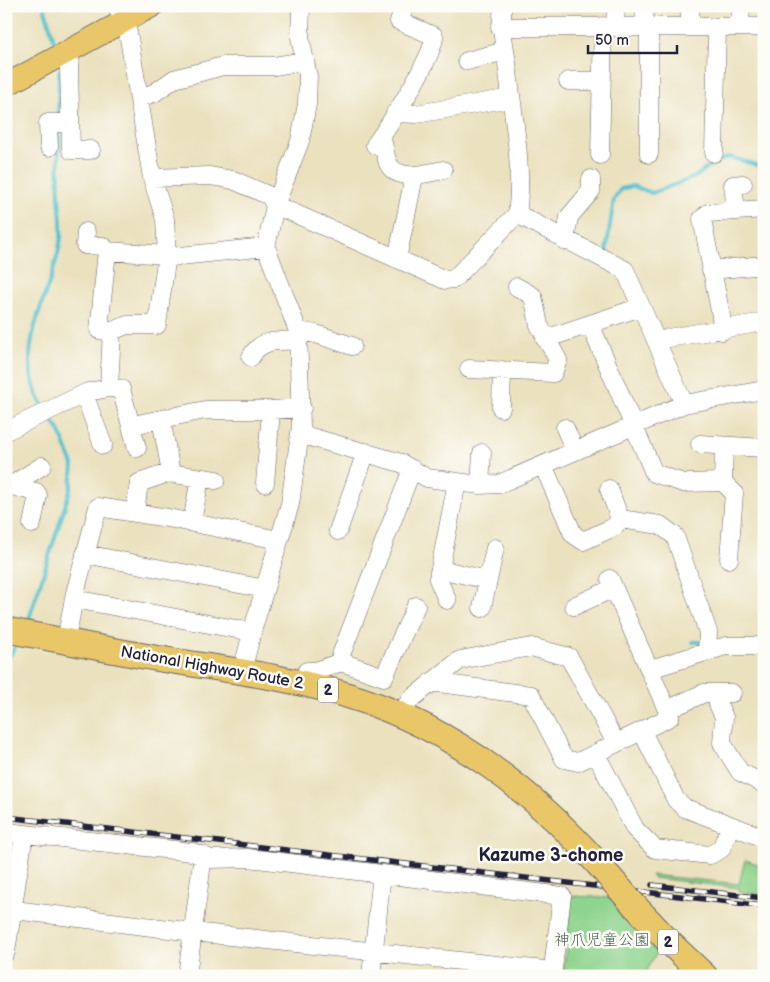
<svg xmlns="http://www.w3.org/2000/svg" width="770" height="982" viewBox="0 0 770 982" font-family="'Balsamiq Sans','Klee One',sans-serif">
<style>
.green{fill:#8fd48e;stroke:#587b64}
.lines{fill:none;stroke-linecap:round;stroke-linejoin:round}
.stream{stroke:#55c1cd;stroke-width:4}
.minor-casing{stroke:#686569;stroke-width:19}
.major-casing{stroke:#686569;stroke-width:24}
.highway-casing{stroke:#686569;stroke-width:27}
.minor{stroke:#fff;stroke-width:18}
.major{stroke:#e9c769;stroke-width:22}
.highway{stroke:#e9c769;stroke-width:25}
.rail-casing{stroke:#22223b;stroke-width:5.5}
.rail{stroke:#fdfcf7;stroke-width:4;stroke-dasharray:11;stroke-linecap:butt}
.highway-bridge-casing{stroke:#686569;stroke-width:27;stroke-linecap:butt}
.highway-bridge{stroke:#e9c769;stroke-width:25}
.labels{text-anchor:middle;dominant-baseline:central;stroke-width:5;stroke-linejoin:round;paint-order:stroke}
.shield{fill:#fdfcf7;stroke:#646373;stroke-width:1}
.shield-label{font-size:15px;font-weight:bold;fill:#22223b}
.street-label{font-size:16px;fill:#22223b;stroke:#fdfcf7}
.park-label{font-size:16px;fill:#486058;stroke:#fdfcf7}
.neighbourhood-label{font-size:18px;font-weight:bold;fill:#22223b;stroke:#fdfcf7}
</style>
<rect width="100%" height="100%" fill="#fdfcf7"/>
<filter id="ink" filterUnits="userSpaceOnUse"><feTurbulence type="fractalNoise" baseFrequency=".02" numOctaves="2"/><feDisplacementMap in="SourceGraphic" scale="10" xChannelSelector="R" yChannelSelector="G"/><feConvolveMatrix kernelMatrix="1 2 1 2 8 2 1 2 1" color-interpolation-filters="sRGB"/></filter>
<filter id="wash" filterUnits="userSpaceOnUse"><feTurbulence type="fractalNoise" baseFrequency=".0096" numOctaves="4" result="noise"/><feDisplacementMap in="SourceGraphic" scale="20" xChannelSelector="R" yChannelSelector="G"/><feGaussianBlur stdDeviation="1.12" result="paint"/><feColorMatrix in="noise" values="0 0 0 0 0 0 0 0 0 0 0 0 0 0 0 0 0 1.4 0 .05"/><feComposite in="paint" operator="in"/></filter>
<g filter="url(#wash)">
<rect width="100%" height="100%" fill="#eae1be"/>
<path class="green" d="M 745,860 L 764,866 L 764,895 L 739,892 L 739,888 L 653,878 L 651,875 L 739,884 Z
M 571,896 L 614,898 L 657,952 L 644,976 L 563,976 Z"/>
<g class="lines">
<path class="stream" d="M 44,6 L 55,44
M 58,114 L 59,71
M 606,252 L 614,199 L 621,189 L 633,186 L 652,193 L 695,177 L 713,163 L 729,157 L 764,167
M 44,408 C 7,348 54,296 61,236 C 62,224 60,210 59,198 C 58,176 59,155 59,133
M 29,619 L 71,487 L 73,465 L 59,430 L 49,416
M 693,642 L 702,642
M 6,662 L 15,647"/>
</g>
</g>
<g filter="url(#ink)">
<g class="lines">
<defs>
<path id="minor" d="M 615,26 L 616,6
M 740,26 L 741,6
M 500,27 L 764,27
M 644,27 L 645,6
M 649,27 L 649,154
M 690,27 L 690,6
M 71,51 L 69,68 L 71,150 L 91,150
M 467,61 L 505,51
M 568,81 L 602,81
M 139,98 L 154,93 L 174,79 L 223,66 L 274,66 L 305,61
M 395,113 L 416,114 L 511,98
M 381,136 C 384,145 385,155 388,163 C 397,183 428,173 443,170
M 375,145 C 387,129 436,53 434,36 L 399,21 L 405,6
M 49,147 L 48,123 L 70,123
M 714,153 L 717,27
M 600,155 L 603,26
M 152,178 L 210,176 L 233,180 L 270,196 L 275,206 L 289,211 L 445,280 L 454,279 L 517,214 C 524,167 512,111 507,63 C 504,41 500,29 503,6
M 736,211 L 733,185 L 743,184
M 86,232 L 85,245 L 103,246 L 107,251
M 565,241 L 569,217 L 591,191 L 591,179
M 397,259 L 414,177
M 711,270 L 764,265
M 590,324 L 654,473 L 683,483 L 723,482 L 734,493 L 729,559
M 112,331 L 127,325 L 157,325 L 167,255 L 171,257 L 266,247
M 298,331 L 316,334 L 352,346
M 722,331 L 721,316 L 702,219 L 708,213 L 764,209
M 545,339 L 641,307
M 657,343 L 668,338 L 764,322
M 251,357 C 260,338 281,341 299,341
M 469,369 L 553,373 L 558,360 L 539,325 L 533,296 L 517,287
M 109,388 L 121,389 L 137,448
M 84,394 L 103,445
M 684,404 L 764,390
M 501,408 L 502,370
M 161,419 L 170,467 L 168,473
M 133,425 L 205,410 L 271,410 L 302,408
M 565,428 L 575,451
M 6,431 L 88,392 L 109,388 L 112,331 L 99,330 L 107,251 L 167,255 L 165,219 L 152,178 L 128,32 L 117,6
M 300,434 L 401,463 L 427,478 L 480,485 L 499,484 L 684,404 L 625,270 L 517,214
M 700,444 L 764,448
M 543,465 L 573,534 L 583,541 L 614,527 L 620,519 L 660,525 L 675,536 L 708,632 L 707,652
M 723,482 L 724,446
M 265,483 L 271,410
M 480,485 L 482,453
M 12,486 L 36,492 L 38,495 L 32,524
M 7,488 L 42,466
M 609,489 L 620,519
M 135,512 L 139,483 L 168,473 L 216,480
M 192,522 L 200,478
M 338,531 L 366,452
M 85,554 L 265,589
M 439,572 L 448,571 L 488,580
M 74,599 L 252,632
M 447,600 L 438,579 L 457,482
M 574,606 L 614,588
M 482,608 L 495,548
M 66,640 L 75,593 L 98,507 L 168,518 L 279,540
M 341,662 L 341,655 L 412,469
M 650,669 L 726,646 L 756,646
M 242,672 L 252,632 L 290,504 L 301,426 L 298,331 L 266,247 L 275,206 L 300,141 L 307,104 L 308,76 L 300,37 L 301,6
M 431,682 L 531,695 L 564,759 L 578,762 L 670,717 L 610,579
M 303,684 L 307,671 L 316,671 L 341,662 L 384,677 L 416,606
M 718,693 L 718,704 L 724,717 L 722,743 L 740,772 L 764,784
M 667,710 L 704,693 L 732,693
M 401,715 L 410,700 L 460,660 L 531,647 L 569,657 L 616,743
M 642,731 L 676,800 L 685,808 L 764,838
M 596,754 L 635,829 L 655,849 L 710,855 L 721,849 L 730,827
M 6,832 L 192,852 L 211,859 L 248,858 L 382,874
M 6,909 L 193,932 L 553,971
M 6,952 L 24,834
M 187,976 L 203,855
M 371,976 L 382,874 L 562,896 L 552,976"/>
<path id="major" d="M 6,85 L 152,6"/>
<path id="highway" d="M 6,630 C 62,640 118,652 173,661 C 237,671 301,679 362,700 C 454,731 534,792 598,864
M 634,905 L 672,945 L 705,976"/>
</defs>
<use href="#minor" class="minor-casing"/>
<use href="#major" class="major-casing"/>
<use href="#highway" class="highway-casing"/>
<use href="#minor" class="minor"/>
<use href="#major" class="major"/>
<use href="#highway" class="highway"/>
<defs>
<path id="rail" d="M 6,817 L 764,906
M 652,885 L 764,898"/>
</defs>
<use href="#rail" class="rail-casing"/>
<use href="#rail" class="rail"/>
<defs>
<path id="highway-bridge" d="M 598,864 L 634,905"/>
</defs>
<use href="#highway-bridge" class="highway-bridge-casing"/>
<use href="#highway-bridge" class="highway-bridge"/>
</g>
</g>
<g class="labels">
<g class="shield">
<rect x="318" y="677.5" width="20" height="25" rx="4"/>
<rect x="658" y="929.5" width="20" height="25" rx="4"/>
</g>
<g class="shield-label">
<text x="328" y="690">2</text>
<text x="668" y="942">2</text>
</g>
<g class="street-label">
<text transform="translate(212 668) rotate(10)">National Highway Route 2</text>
</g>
<g class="park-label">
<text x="602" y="940">神爪児童公園</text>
</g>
<g class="neighbourhood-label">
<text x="551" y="855">Kazume 3-chome</text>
</g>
</g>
<rect width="770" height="982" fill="none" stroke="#fdfcf7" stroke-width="25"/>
<path d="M588 45v8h89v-8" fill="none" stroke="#22223b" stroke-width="2.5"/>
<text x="595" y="45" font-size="15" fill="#22223b" stroke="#fdfcf7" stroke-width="4" paint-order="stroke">50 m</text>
</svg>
